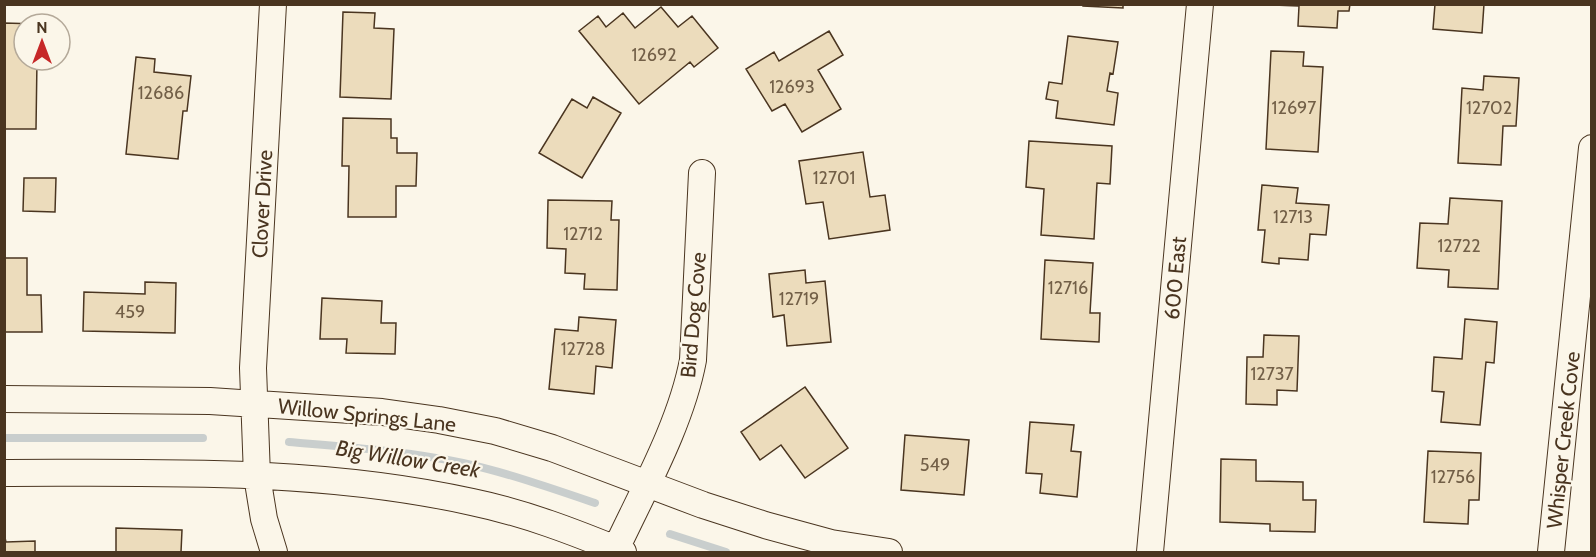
<svg xmlns="http://www.w3.org/2000/svg" width="1596" height="557" viewBox="0 0 1596 557" font-family="Cabin,sans-serif">
<style>
.lines{fill:none;stroke-linecap:round;stroke-linejoin:round}
.stream{stroke:#c9cecd;stroke-width:8}
.building{fill:#ecdcbc;stroke:#4a3520;stroke-width:1.5}
.street-casing{stroke:#4a3520;stroke-width:28}
.street{stroke:#fbf6e9;stroke-width:26}
.labels{text-anchor:middle;dominant-baseline:central;stroke-width:4.5;stroke-linejoin:round;paint-order:stroke}
.number-label{font-size:18px;fill:#725f47}
.street-label{font-size:21px;fill:#4a3520;stroke:#fbf6e9}
.water-label{font-size:22px;font-style:italic;fill:#4a3520;stroke:#fbf6e9}
</style>
<rect width="100%" height="100%" fill="#fbf6e9"/>
<g class="lines">
<path class="stream" d="M 4,438 L 203,438
M 289,442 C 347,447 406,451 463,463 C 508,473 551,488 595,503
M 670,534 L 726,552"/>
</g>
<path class="building" d="M 1083,4 L 1123,4 L 1123,8 L 1083,6 Z
M 1350,4 L 1349,11 L 1338,11 L 1337,28 L 1298,26 L 1299,6 L 1273,5 Z
M 1435,4 L 1484,4 L 1482,33 L 1433,29 Z
M 661,7 L 678,27 L 692,16 L 718,48 L 694,67 L 690,62 L 639,104 L 579,31 L 598,16 L 606,27 L 623,13 L 635,28 Z
M 343,12 L 375,13 L 374,28 L 394,29 L 391,99 L 340,97 Z
M 4,23 L 38,24 L 24,24 L 24,60 L 37,60 L 36,129 L 4,129 Z
M 829,31 L 843,55 L 818,70 L 841,109 L 802,132 L 785,104 L 772,111 L 746,69 L 774,52 L 779,61 Z
M 1068,36 L 1118,42 L 1113,74 L 1110,73 L 1107,91 L 1118,93 L 1114,125 L 1056,118 L 1058,101 L 1046,99 L 1049,82 L 1062,84 Z
M 1271,51 L 1304,52 L 1303,66 L 1323,67 L 1318,152 L 1266,149 Z
M 136,57 L 155,59 L 154,72 L 191,76 L 187,111 L 183,111 L 178,159 L 126,154 Z
M 1484,76 L 1519,78 L 1516,126 L 1503,126 L 1501,165 L 1458,163 L 1462,88 L 1483,90 Z
M 593,97 L 621,113 L 582,178 L 539,153 L 572,99 L 587,108 Z
M 343,118 L 391,119 L 391,138 L 397,138 L 397,153 L 417,153 L 416,186 L 396,186 L 396,217 L 348,217 L 349,166 L 342,166 Z
M 1029,141 L 1112,146 L 1110,184 L 1097,183 L 1094,239 L 1041,235 L 1044,189 L 1026,187 Z
M 863,152 L 870,197 L 885,195 L 890,230 L 829,239 L 823,202 L 806,204 L 799,161 Z
M 24,178 L 56,178 L 55,212 L 23,211 Z
M 1262,185 L 1298,188 L 1296,203 L 1329,205 L 1326,235 L 1310,234 L 1308,260 L 1279,258 L 1279,264 L 1262,262 L 1265,230 L 1258,230 Z
M 1450,198 L 1502,201 L 1498,289 L 1448,287 L 1449,270 L 1417,268 L 1420,223 L 1448,224 Z
M 548,200 L 612,201 L 611,220 L 619,220 L 617,290 L 584,289 L 585,274 L 565,273 L 566,249 L 547,248 Z
M 4,258 L 27,258 L 27,295 L 41,295 L 42,332 L 4,332 Z
M 1045,260 L 1093,263 L 1090,313 L 1100,313 L 1099,342 L 1041,339 Z
M 805,270 L 806,283 L 825,281 L 831,342 L 787,346 L 784,315 L 773,317 L 769,274 Z
M 145,282 L 176,283 L 175,333 L 83,331 L 84,292 L 145,294 Z
M 322,298 L 382,301 L 381,323 L 396,323 L 395,354 L 346,353 L 347,339 L 320,339 Z
M 579,317 L 616,320 L 612,368 L 596,366 L 594,394 L 549,389 L 555,329 L 578,331 Z
M 1465,319 L 1497,322 L 1494,363 L 1486,362 L 1480,425 L 1441,422 L 1444,392 L 1432,391 L 1434,357 L 1462,359 Z
M 1264,335 L 1299,336 L 1297,391 L 1277,390 L 1277,405 L 1246,404 L 1247,357 L 1263,357 Z
M 805,387 L 848,448 L 805,478 L 781,445 L 760,460 L 741,432 Z
M 1030,422 L 1074,425 L 1071,451 L 1081,452 L 1077,497 L 1040,493 L 1042,474 L 1026,473 Z
M 905,435 L 969,440 L 964,495 L 901,490 Z
M 1428,451 L 1481,453 L 1479,500 L 1469,500 L 1468,524 L 1424,522 Z
M 1221,459 L 1256,460 L 1256,481 L 1303,482 L 1303,500 L 1316,500 L 1315,532 L 1270,531 L 1270,524 L 1220,522 Z
M 116,528 L 182,530 L 181,552 L 116,552 Z
M 4,534 L 6,542 L 35,541 L 35,552 L 4,552 Z"/>
<g class="lines">
<defs>
<path id="street" d="M 273,4 L 253,368 L 257,476 L 264,519 L 274,552
M 4,399 L 210,401 L 382,412 L 439,420 L 495,431 L 552,448 L 703,505 L 765,525 L 831,543 L 889,552
M 4,473 C 160,473 320,468 472,502 C 525,513 574,532 623,552
M 616,549 C 643,491 681,424 693,360 L 702,173
M 1150,552 L 1200,4
M 1551,552 L 1592,148"/>
</defs>
<use href="#street" class="street-casing"/>
<use href="#street" class="street"/>
</g>
<g class="labels">
<g class="number-label">
<text x="654" y="55">12692</text>
<text x="792" y="87">12693</text>
<text x="161" y="93">12686</text>
<text x="1294" y="108">12697</text>
<text x="1489" y="108">12702</text>
<text x="834" y="178">12701</text>
<text x="1293" y="217">12713</text>
<text x="583" y="234">12712</text>
<text x="1459" y="246">12722</text>
<text x="1068" y="288">12716</text>
<text x="799" y="299">12719</text>
<text x="130" y="312">459</text>
<text x="583" y="349">12728</text>
<text x="1272" y="374">12737</text>
<text x="935" y="465">549</text>
<text x="1453" y="477">12756</text>
</g>
<g class="street-label">
<text transform="translate(262 204) rotate(-87)">Clover Drive</text>
<text transform="translate(1175 278) rotate(-85)">600 East</text>
<text transform="translate(693 315) rotate(-85)">Bird Dog Cove</text>
<text transform="translate(367 415) rotate(6)">Willow Springs Lane</text>
<text transform="translate(1563 440) rotate(-84)">Whisper Creek Cove</text>
</g>
<g class="water-label">
<text transform="translate(408 459) rotate(9)">Big Willow Creek</text>
</g>
</g>
<rect width="1596" height="557" fill="none" stroke="#4a3520" stroke-width="12"/>
<g transform="translate(42 42)"><circle r="28" fill="#fbf6e9" stroke="#b4a999" stroke-width="1.5"/>
<path d="M0-4.5L10 22L0 15L-10 22Z" fill="#c62828"/>
<text y="-9" font-size="16" font-weight="bold" text-anchor="middle" fill="#4a3520">N</text>
</g>
</svg>
